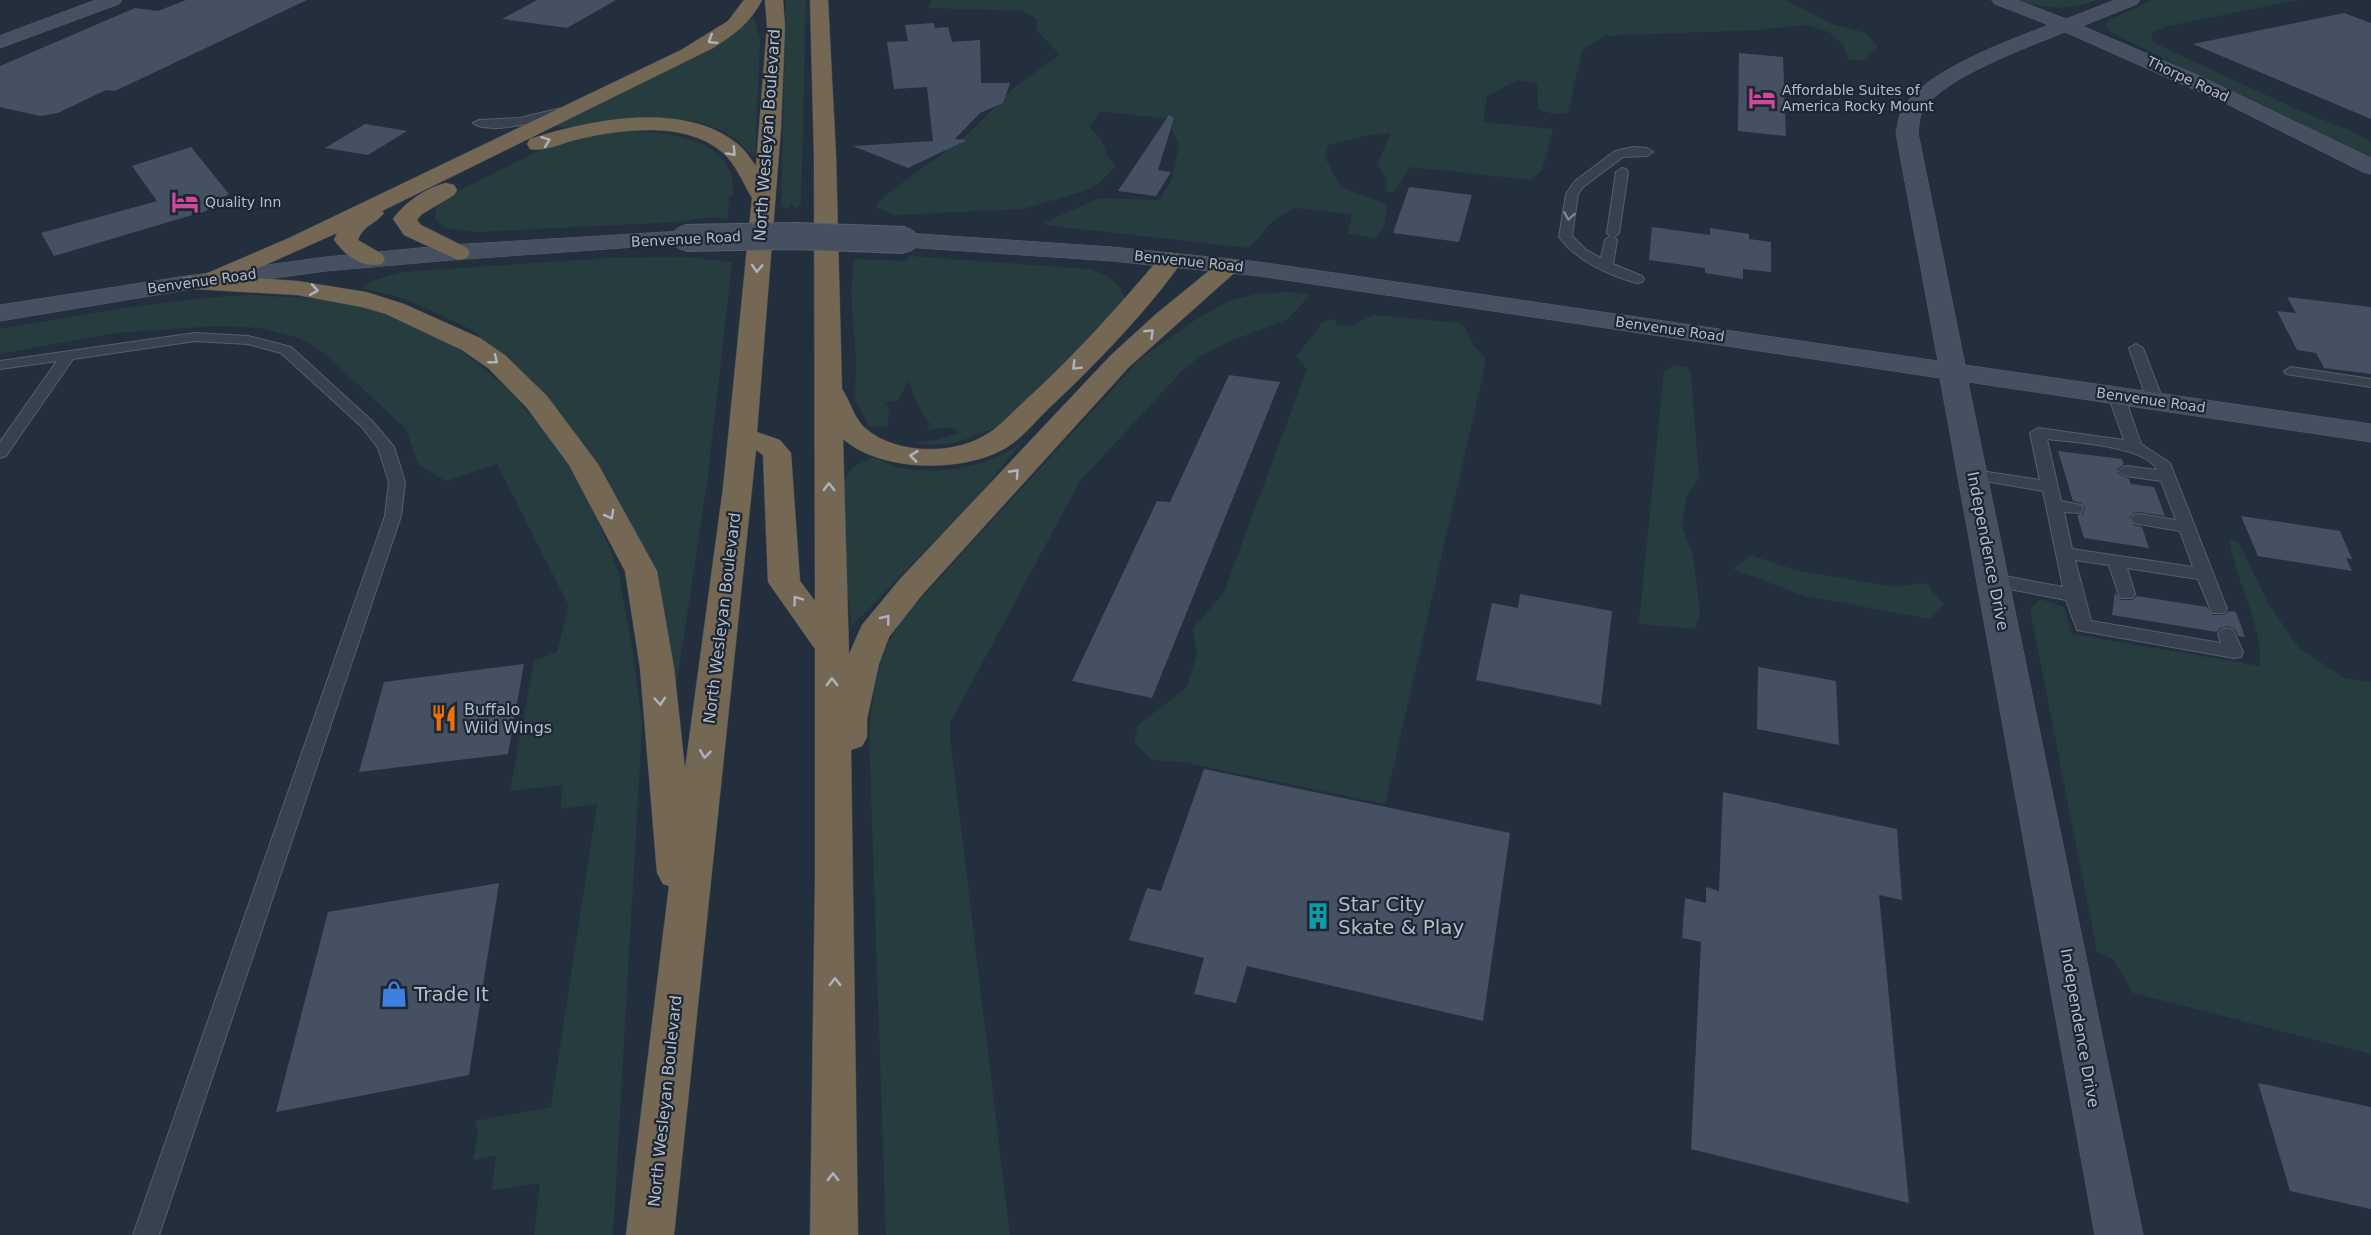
<svg xmlns="http://www.w3.org/2000/svg" width="2371" height="1235" viewBox="0 0 2371 1235" font-family="'DejaVu Sans',sans-serif">
<style>
.green{fill:#263c3f}
.building{fill:#455162}
.lines{fill:none;stroke-linecap:round;stroke-linejoin:round}
.lane-casing{stroke:#565f6c;stroke-width:2}
.secondary-casing{stroke:#565f6c;stroke-width:1}
.highway-casing{stroke:#434c59;stroke-width:1}
.lane{fill:#38414e;fill-rule:evenodd}
.secondary{fill:#465061;fill-rule:evenodd}
.highway{fill:#746855;fill-rule:evenodd}
.secondary-bridge-casing{stroke:#565f6c;stroke-width:28;stroke-linecap:butt}
.secondary-bridge{stroke:#465061;stroke-width:26}
.oneway{stroke:#aeb4bd}
.oneway2{stroke:#7c8592}
.labels{text-anchor:middle;dominant-baseline:central;stroke-width:4.5;stroke-linejoin:round;paint-order:stroke}
.far-street-label{font-size:14px;fill:#b4bcc9;stroke:#1d2633}
.far-poi-label{font-size:14px;fill:#b4bcc9;stroke:#1d2633;text-anchor:start}
.street-label{font-size:16px;fill:#b4bcc9;stroke:#1d2633}
.poi-label{font-size:16px;fill:#b4bcc9;stroke:#1d2633;text-anchor:start}
.near-poi-label{font-size:20px;fill:#b4bcc9;stroke:#1d2633;text-anchor:start}
</style>
<rect width="100%" height="100%" fill="#242f3e"/>
<path class="green" d="M 786,0 L 806,0 L 801,203 L 796,210 L 791,203 L 788,209 L 781,206 Z
M 932,0 L 1786,0 L 1832,24 L 1866,33 L 1878,47 L 1862,61 L 1848,59 L 1844,46 L 1829,32 L 1805,25 L 1758,30 L 1604,36 L 1582,50 L 1568,113 L 1553,114 L 1538,109 L 1537,83 L 1518,80 L 1487,96 L 1483,122 L 1553,129 L 1542,170 L 1531,180 L 1411,167 L 1393,192 L 1385,191 L 1387,179 L 1377,164 L 1391,133 L 1370,135 L 1328,145 L 1325,158 L 1341,187 L 1387,205 L 1384,227 L 1375,238 L 1348,234 L 1352,214 L 1294,208 L 1275,219 L 1249,248 L 1052,226 L 1043,223 L 1100,198 L 1159,200 L 1171,181 L 1179,146 L 1167,119 L 1101,111 L 1089,127 L 1102,140 L 1107,156 L 1116,166 L 1099,183 L 1085,191 L 1022,209 L 895,215 L 875,207 L 887,194 L 966,136 L 1017,85 L 1060,55 L 1037,31 L 1037,19 L 1023,11 L 928,8 Z
M 2017,0 L 2097,0 C 2070,11 2044,9 2017,0 Z
M 2153,0 L 2298,0 L 2168,26 L 2153,32 L 2151,38 L 2156,44 L 2309,115 L 2350,130 L 2371,142 L 2371,163 L 2115,34 L 2106,27 L 2108,21 Z
M 754,16 L 760,40 L 755,158 C 746,150 737,139 726,133 C 687,111 635,118 593,123 C 576,124 569,131 552,125 L 717,42 Z
M 620,131 C 662,131 738,136 733,195 L 726,200 L 729,202 L 728,219 L 710,217 L 677,222 L 477,232 L 445,228 L 435,219 L 436,208 L 443,199 L 553,144 L 587,135 Z
M 909,256 L 1089,269 C 1107,275 1122,281 1125,302 L 1120,309 L 1001,426 L 955,443 L 938,445 L 912,443 L 936,440 L 960,433 L 953,427 L 926,430 L 930,424 L 916,402 L 909,381 L 897,401 L 884,402 L 889,406 L 888,426 L 870,427 L 855,400 L 856,360 L 851,292 L 854,259 L 907,261 Z
M 686,257 L 732,262 L 708,476 L 673,708 L 616,503 L 545,393 L 472,330 L 406,299 L 363,288 L 371,281 L 402,272 L 609,258 Z
M 1289,292 L 1310,295 L 1288,319 L 1228,342 L 1200,356 L 1182,371 L 1080,481 L 950,723 L 950,737 L 1010,1235 L 886,1235 L 869,733 L 875,684 L 886,647 L 903,618 L 1140,359 L 1198,318 L 1229,301 L 1256,294 Z
M 249,295 C 288,297 329,298 367,306 C 386,311 404,320 422,328 C 517,375 583,470 617,569 C 621,580 622,593 624,605 C 633,645 637,685 642,726 L 613,1235 L 534,1235 L 540,1183 L 492,1190 L 496,1156 L 473,1160 L 478,1131 L 475,1121 L 551,1107 L 597,804 L 561,809 L 562,785 L 510,791 L 534,661 L 557,652 L 569,606 L 497,464 L 446,481 L 418,464 L 406,429 L 325,354 L 299,338 L 261,328 L 217,326 L 115,333 L 0,354 L 0,329 C 83,315 165,299 249,295 Z
M 1374,315 L 1460,323 C 1469,330 1468,336 1473,345 C 1477,352 1483,352 1486,361 L 1385,804 L 1182,762 L 1152,760 L 1134,742 L 1138,725 L 1187,687 L 1197,654 L 1193,629 L 1224,592 L 1307,369 L 1296,357 L 1323,322 L 1335,319 L 1337,325 L 1350,326 Z
M 1674,365 L 1687,367 L 1691,374 L 1699,479 L 1687,494 L 1682,526 L 1693,556 L 1700,613 L 1695,629 L 1639,624 L 1664,371 Z
M 1023,441 L 972,503 L 852,626 C 848,591 834,508 845,478 C 849,467 863,462 874,457 C 882,461 891,466 900,468 C 940,475 992,467 1023,441 Z
M 2229,540 L 2238,541 L 2268,603 L 2299,648 L 2345,678 L 2371,682 L 2371,1054 L 2133,993 L 2114,960 L 2097,952 L 2030,609 L 2040,599 L 2064,607 L 2072,634 L 2260,666 C 2262,622 2236,582 2229,540 Z
M 1751,555 L 1795,570 L 1896,587 L 1926,583 L 1944,605 L 1930,619 L 1805,596 L 1733,569 Z"/>
<path class="building" d="M 186,0 L 307,0 L 115,91 L 106,90 L 58,113 L 40,116 L 0,107 L 0,66 L 135,8 L 158,11 Z
M 537,0 L 616,0 L 567,28 L 502,19 Z
M 2344,13 L 2371,23 L 2371,119 L 2193,44 Z
M 934,23 L 935,28 L 948,27 L 952,42 L 980,40 L 981,83 L 1010,83 L 1003,103 L 980,113 L 955,139 L 967,140 L 908,168 L 853,146 L 933,141 L 927,87 L 894,89 L 887,42 L 908,41 L 905,25 Z
M 1739,53 L 1783,57 L 1786,136 L 1738,131 Z
M 1169,115 L 1174,118 L 1158,170 L 1171,172 L 1156,196 L 1118,191 Z
M 365,124 L 407,131 L 368,155 L 325,148 Z
M 191,147 L 229,194 L 215,202 L 206,211 L 54,256 L 41,233 L 157,201 L 132,166 Z
M 1409,187 L 1472,195 L 1459,242 L 1393,233 Z
M 1652,227 L 1710,235 L 1710,228 L 1749,234 L 1749,239 L 1771,242 L 1771,272 L 1743,269 L 1743,279 L 1705,273 L 1705,268 L 1649,260 Z
M 2287,297 L 2371,307 L 2371,374 L 2324,368 L 2316,353 L 2297,350 L 2277,311 L 2296,313 Z
M 1229,375 L 1280,382 L 1152,698 L 1072,681 L 1157,501 L 1170,502 Z
M 2058,451 L 2122,459 L 2124,465 L 2117,469 L 2117,473 L 2129,479 L 2131,484 L 2154,487 L 2165,516 L 2139,512 L 2133,513 L 2129,518 L 2133,525 L 2142,527 L 2149,548 L 2084,538 L 2077,515 L 2083,514 L 2085,508 L 2081,503 L 2073,501 Z
M 2241,516 L 2340,531 L 2352,559 L 2346,558 L 2352,571 L 2258,556 Z
M 2115,592 L 2120,600 L 2132,600 L 2137,596 L 2207,607 L 2212,615 L 2224,615 L 2229,611 L 2236,612 L 2245,637 L 2238,636 L 2235,629 L 2228,626 L 2220,628 L 2217,632 L 2112,615 Z
M 1520,594 L 1612,611 L 1601,705 L 1476,680 L 1492,603 L 1518,608 Z
M 524,664 L 508,754 L 359,772 L 384,682 Z
M 1758,667 L 1836,681 L 1839,745 L 1757,729 Z
M 1204,769 L 1510,833 L 1483,1021 L 1247,966 L 1236,1003 L 1194,994 L 1204,958 L 1129,940 L 1147,888 L 1161,891 Z
M 1723,792 L 1897,829 L 1902,900 L 1879,895 L 1909,1203 L 1691,1149 L 1701,942 L 1682,938 L 1685,898 L 1706,903 L 1706,887 L 1719,891 Z
M 499,883 L 469,1075 L 276,1112 L 328,912 Z
M 2258,1083 L 2371,1107 L 2371,1209 L 2290,1191 Z"/>
<g class="lines">
<defs>
<path id="lane" d="M 561,108 L 565,109 L 565,113 C 546,120 489,136 473,123 L 479,120 L 520,118 Z
M 1633,147 L 1647,148 L 1653,152 L 1647,156 L 1623,157 L 1583,187 L 1578,194 L 1572,236 L 1585,249 L 1601,258 L 1605,240 L 1610,236 L 1607,233 L 1616,172 L 1622,168 L 1626,169 L 1628,172 L 1619,233 L 1614,237 L 1617,240 L 1613,264 L 1642,276 L 1644,279 L 1642,282 L 1637,283 C 1609,276 1576,260 1559,237 L 1566,194 L 1575,181 L 1615,151 Z
M 195,333 L 248,336 L 291,347 L 372,421 L 394,447 L 405,482 L 401,516 L 159,1235 L 133,1235 L 385,516 L 389,482 L 378,448 L 362,427 L 281,353 L 248,344 L 195,341 L 73,359 L 6,456 L 0,458 L 0,442 L 57,361 L 0,369 L 0,361 Z
M 2136,344 L 2143,348 L 2163,400 L 2160,403 L 2150,403 L 2147,400 L 2129,348 Z
M 2291,367 L 2371,379 L 2371,387 L 2286,374 L 2284,371 Z
M 2116,390 L 2124,395 L 2141,444 L 2170,463 L 2227,609 L 2224,613 L 2212,613 L 2198,579 L 2127,568 L 2135,594 L 2132,598 L 2120,598 L 2109,565 L 2075,560 L 2091,621 L 2221,643 L 2218,634 L 2221,630 L 2227,628 L 2233,630 L 2243,652 L 2241,657 L 2234,658 L 2077,630 L 2066,600 L 1994,586 L 1988,584 L 1985,580 L 1988,576 L 1994,574 L 2063,587 L 2043,491 L 1968,478 L 1966,475 L 1968,472 L 1974,470 L 2040,480 L 2030,433 L 2038,428 L 2124,440 L 2108,395 ZM 2047,439 C 2071,442 2147,446 2157,470 L 2126,466 L 2118,471 L 2126,476 L 2161,481 L 2176,520 L 2139,514 L 2133,515 L 2131,519 L 2133,523 L 2139,524 L 2180,531 L 2193,567 L 2072,549 L 2064,512 L 2081,513 L 2083,509 L 2081,505 L 2061,501 Z"/>
<path id="secondary" d="M 96,0 L 122,0 L 119,4 L 0,48 L 0,36 Z
M 1992,0 L 2017,0 L 2066,19 L 2115,0 L 2140,0 L 2137,4 L 2082,26 L 2195,74 L 2371,158 L 2371,174 L 2363,172 L 2227,104 L 2065,32 C 2028,47 1944,77 1923,110 C 1919,117 1919,126 1918,133 L 1965,365 L 2371,424 L 2371,442 L 1968,382 L 2143,1235 L 2095,1235 L 1940,378 L 1259,276 L 1112,261 L 905,247 L 897,245 L 893,240 L 897,235 L 905,233 L 1112,247 L 1259,262 L 1938,361 L 1896,133 C 1898,126 1898,117 1902,110 C 1921,72 2010,40 2049,25 L 1995,4 Z
M 685,231 L 693,233 L 697,238 L 693,243 L 451,260 L 326,271 L 186,290 L 0,321 L 0,305 L 186,276 L 326,257 L 451,245 Z"/>
<path id="highway" d="M 744,0 L 762,0 C 751,22 734,35 713,48 L 382,211 L 384,213 C 376,224 363,225 358,240 L 382,254 L 385,259 L 382,264 C 362,269 345,255 334,240 L 337,233 L 238,277 L 297,281 L 366,292 L 404,304 L 480,338 L 506,356 L 547,396 L 598,464 L 657,571 L 674,668 L 685,769 L 723,488 L 752,198 C 743,183 736,164 722,152 C 685,121 623,129 579,139 C 564,142 546,152 530,149 L 527,144 L 530,139 C 589,120 681,101 735,142 C 744,148 750,158 756,166 L 767,26 L 765,0 L 783,0 L 785,26 L 781,128 L 757,432 L 780,440 L 791,453 L 800,581 L 815,601 L 814,156 L 810,0 L 828,0 L 836,156 L 842,389 C 851,402 853,417 865,428 C 894,454 950,455 982,437 C 1000,428 1013,411 1028,398 C 1076,354 1120,305 1162,255 L 1171,253 L 1180,255 L 1183,260 C 1146,313 1092,368 1045,412 C 1032,425 1020,440 1004,449 C 961,473 881,472 843,439 L 849,654 L 862,625 L 900,579 L 1111,355 L 1156,314 L 1221,261 L 1230,259 L 1239,261 L 1242,266 L 1129,367 L 922,595 L 889,637 L 879,664 L 867,719 L 867,737 L 862,746 L 851,750 L 858,1235 L 810,1235 L 815,878 L 815,649 L 768,582 L 763,455 L 756,450 L 674,1235 L 626,1235 L 669,886 L 663,884 L 657,873 L 640,668 L 625,571 L 569,465 L 527,408 L 488,368 L 462,350 L 386,314 L 362,307 L 297,295 L 193,289 L 184,287 L 181,282 L 184,277 L 203,275 L 289,238 L 681,50 L 728,21 Z
M 446,183 L 454,185 L 457,190 L 454,195 L 422,214 L 417,220 L 421,225 L 467,248 L 470,253 L 467,258 L 458,260 L 404,235 L 393,219 C 405,202 426,188 446,183 Z"/>
</defs>
<use href="#lane" class="lane-casing"/>
<use href="#secondary" class="secondary-casing"/>
<use href="#highway" class="highway-casing"/>
<use href="#lane" class="lane"/>
<use href="#secondary" class="secondary"/>
<use href="#highway" class="highway"/>
<defs>
<path id="secondary-bridge" d="M 685,238 L 795,236 L 905,240"/>
</defs>
<use href="#secondary-bridge" class="secondary-bridge-casing"/>
<use href="#secondary-bridge" class="secondary-bridge"/>
</g>
<defs><path id="oneway-chevron" d="M-2-3.5L2.5 0L-2 3.5" fill="none" stroke-width="1.6" stroke-linecap="round" stroke-linejoin="round" transform="scale(1.5)"/></defs>
<g class="oneway">
<use href="#oneway-chevron" transform="translate(712 40) rotate(148)"/>
<use href="#oneway-chevron" transform="translate(546 141) rotate(-21)"/>
<use href="#oneway-chevron" transform="translate(732 152) rotate(47)"/>
<use href="#oneway-chevron" transform="translate(757 268) rotate(94)"/>
<use href="#oneway-chevron" transform="translate(314 290) rotate(9)"/>
<use href="#oneway-chevron" transform="translate(1150 333) rotate(-44)"/>
<use href="#oneway-chevron" transform="translate(494 360) rotate(38)"/>
<use href="#oneway-chevron" transform="translate(1076 366) rotate(135)"/>
<use href="#oneway-chevron" transform="translate(914 456) rotate(-173)"/>
<use href="#oneway-chevron" transform="translate(1015 473) rotate(-48)"/>
<use href="#oneway-chevron" transform="translate(829 487) rotate(-91)"/>
<use href="#oneway-chevron" transform="translate(610 515) rotate(61)"/>
<use href="#oneway-chevron" transform="translate(797 600) rotate(-126)"/>
<use href="#oneway-chevron" transform="translate(886 619) rotate(-51)"/>
<use href="#oneway-chevron" transform="translate(832 682) rotate(-91)"/>
<use href="#oneway-chevron" transform="translate(660 701) rotate(85)"/>
<use href="#oneway-chevron" transform="translate(705 754) rotate(97)"/>
<use href="#oneway-chevron" transform="translate(835 982) rotate(-90)"/>
<use href="#oneway-chevron" transform="translate(833 1177) rotate(-90)"/>
</g>
<use class="oneway2" href="#oneway-chevron" transform="translate(1569 216) rotate(100)"/>
<defs>
<symbol id="hotel-bare" viewBox="-9 -9 18 18"><path d="M-6-4.5h1.5V1H6V5H4.5V3h-9V5H-6ZM-4 0a1.8 1.8 0 1 1 3.6 0ZM.5 0V-2.5h3Q6-2.5 6 0Z" fill="#d1479c" stroke="#1d2633" stroke-width="2.5" paint-order="stroke"/></symbol>
<symbol id="restaurant-bare" viewBox="-9 -9 18 18"><path d="M-5-6h1v4h1v-4h1v4h1v-4h1v5L-1.5 .5V6h-2V.5L-5-1ZM5-6V6H3V1.5H1.5Q1.5-4 5-6Z" fill="#e8710a" stroke="#1d2633" stroke-width="2.5" paint-order="stroke"/></symbol>
<symbol id="building-bare" viewBox="-9 -9 18 18"><path d="M-4-6H4V6H1V3H-1V6H-4ZM-2.5-4.3h1.7v1.8h-1.7ZM.8-4.3h1.7v1.8H.8ZM-2.5-1h1.7V.8h-1.7ZM.8-1h1.7V.8H.8Z" fill="#0f9aa8" stroke="#1d2633" stroke-width="2.5" paint-order="stroke"/></symbol>
<symbol id="shop-bare" viewBox="-9 -9 18 18"><path d="M-5-2.5h2.3a2.7 3.5 0 0 1 5.4 0H5L5.5 6h-11ZM-1.5-2.5h3a1.5 2.3 0 0 0-3 0Z" fill="#3f7fe0" stroke="#1d2633" stroke-width="2.5" paint-order="stroke"/></symbol>
</defs>
<g fill-rule="evenodd">
<use href="#hotel-bare" x="1743" y="79" width="38" height="38"/>
<use href="#hotel-bare" x="166" y="183" width="38" height="38"/>
<use href="#restaurant-bare" x="425" y="699" width="38" height="38"/>
<use href="#building-bare" x="1299" y="897" width="38" height="38"/>
<use href="#shop-bare" x="375" y="975" width="38" height="38"/>
</g>
<g class="labels">
<g class="far-street-label">
<text transform="translate(2188 79) rotate(25)">Thorpe Road</text>
<text transform="translate(686 239) rotate(-3)">Benvenue Road</text>
<text transform="translate(1189 261) rotate(6)">Benvenue Road</text>
<text transform="translate(202 281) rotate(-8)">Benvenue Road</text>
<text transform="translate(1670 329) rotate(8)">Benvenue Road</text>
<text transform="translate(2151 400) rotate(8)">Benvenue Road</text>
</g>
<g class="far-poi-label">
<text x="1782" y="90">Affordable Suites of<tspan x="1782" dy="16">America Rocky Mount</tspan></text>
<text x="205" y="202">Quality Inn</text>
</g>
<g class="street-label">
<text transform="translate(767 135) rotate(-86)">North Wesleyan Boulevard</text>
<text transform="translate(1988 551) rotate(79)">Independence Drive</text>
<text transform="translate(722 618) rotate(-83)">North Wesleyan Boulevard</text>
<text transform="translate(2080 1028) rotate(80)">Independence Drive</text>
<text transform="translate(665 1101) rotate(-84)">North Wesleyan Boulevard</text>
</g>
<g class="poi-label">
<text x="464" y="709">Buffalo<tspan x="464" dy="18">Wild Wings</tspan></text>
</g>
<g class="near-poi-label">
<text x="1338" y="904">Star City<tspan x="1338" dy="23">Skate &amp; Play</tspan></text>
<text x="414" y="994">Trade It</text>
</g>
</g>
</svg>
